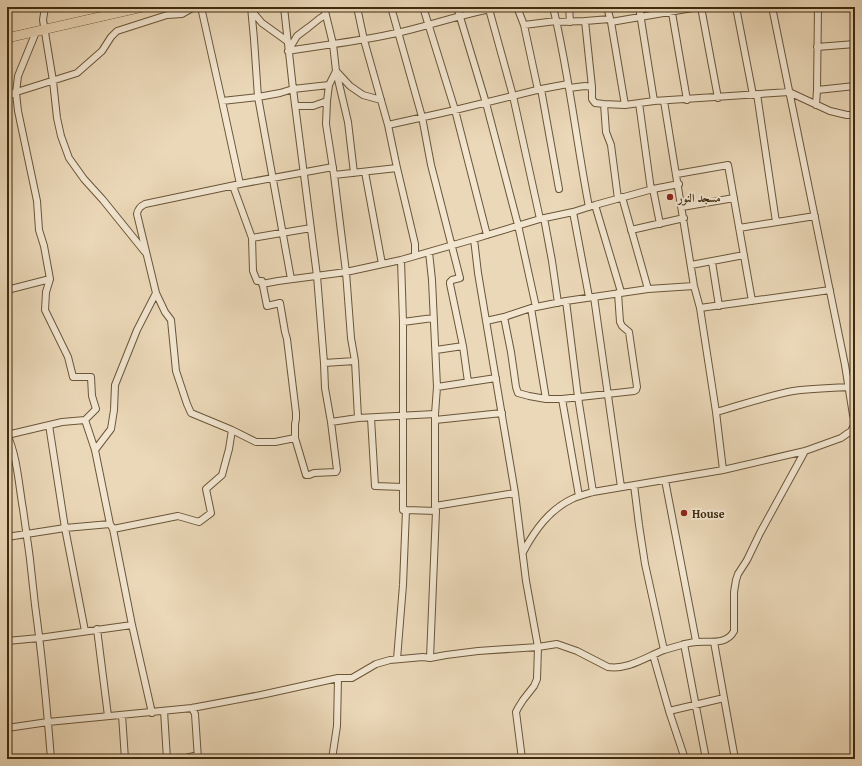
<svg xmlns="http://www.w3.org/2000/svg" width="862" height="766" viewBox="0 0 862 766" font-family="'Gentium Book Plus',Amiri,serif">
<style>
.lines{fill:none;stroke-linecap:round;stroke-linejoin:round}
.minor-casing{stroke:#6a5638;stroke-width:8}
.highway-casing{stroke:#3f2b0e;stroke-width:10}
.minor{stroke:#f2e6d1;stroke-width:6}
.highway{stroke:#ebd8b8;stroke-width:9}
.poi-dot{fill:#8f2418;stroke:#f2e6d1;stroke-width:1.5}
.labels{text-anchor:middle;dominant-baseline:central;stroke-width:4;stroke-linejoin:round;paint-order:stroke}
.poi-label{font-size:12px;font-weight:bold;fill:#3f2b0e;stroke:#f2e6d1;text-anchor:start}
</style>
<rect width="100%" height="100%" fill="#ebd8b8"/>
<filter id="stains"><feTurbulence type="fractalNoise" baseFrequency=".005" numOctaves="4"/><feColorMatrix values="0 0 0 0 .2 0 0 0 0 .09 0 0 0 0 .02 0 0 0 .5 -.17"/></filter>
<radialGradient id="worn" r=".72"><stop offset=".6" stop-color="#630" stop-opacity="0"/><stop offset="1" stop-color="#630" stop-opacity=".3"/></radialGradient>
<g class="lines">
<defs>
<path id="minor" d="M 45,7 L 43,20 L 53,81 L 57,118 L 61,136 L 69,158 L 84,179 L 103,200 L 145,252
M 201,7 L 222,101 L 240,184
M 251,7 L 254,39 L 258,97 L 291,279
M 284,7 L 293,89 L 317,276 L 324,363 L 325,388 L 331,422 L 358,418 L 435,414
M 324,7 L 333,44 L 336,71 L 329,85 L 327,101 L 326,124 L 334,175 L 346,272 L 351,338 L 355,361 L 358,418
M 357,7 L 364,40 L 388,125 L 397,168 L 415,244 L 415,256
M 391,7 L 422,117 L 431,165 L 460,278 L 452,280 L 450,282 L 450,284 L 463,346 L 468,382
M 423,7 L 455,110 L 487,235
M 457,7 L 486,103 L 518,225 L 536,307
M 517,7 L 524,25 L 538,90
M 553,7 C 569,73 576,140 589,207
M 569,7 L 570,22
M 607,7 L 611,22 L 625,105
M 639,7 L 654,101
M 671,7 L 687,100
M 701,7 L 718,98
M 736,7 L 753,95
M 772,7 L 845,365 L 853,415 L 855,419
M 489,9 L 513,96 L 540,219
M 251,10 L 262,23 L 287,41
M 585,21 L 592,87 L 592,99 L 595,103 L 604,104 L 625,105 L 654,101 L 789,92 L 830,111 L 847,115 L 855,115
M 556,22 L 585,21 L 610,19
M 611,22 L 698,7
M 524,25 L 556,21
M 817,47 L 855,44
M 288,51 C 324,45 361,41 397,33 C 432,25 465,13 501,7
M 288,51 L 297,36 L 309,27 L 319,19 L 325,15
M 336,71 L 348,122 L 354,173
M 337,72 L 350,86 L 363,95 L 381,100
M 569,88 L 585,86 L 592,87
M 541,89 L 559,189
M 817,90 L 855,86
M 757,94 L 776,222
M 7,95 L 77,73 L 102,51 L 111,37 L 117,31 L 167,15 L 182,14 L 194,7
M 222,101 L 258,97 L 280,93 L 293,89 L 329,85
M 664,101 L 694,286 L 700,308 L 716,412 L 723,470
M 639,103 L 651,190
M 604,104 L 606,132 L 611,145 L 618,199
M 816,105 L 817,90 L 818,7
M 295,106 L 313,106 L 327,101
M 388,125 L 455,110 L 541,89 L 568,84
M 365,172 L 382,264
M 677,174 L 728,165 L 752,301
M 334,175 L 397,168
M 233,186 L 252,238 L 311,228
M 653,189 L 660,224
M 622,197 L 648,289
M 595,205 L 621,292
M 682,207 L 734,198
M 573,212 L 589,297
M 544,218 L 552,261 L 558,303
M 739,228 L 815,216
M 631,230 L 684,218
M 252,238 L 253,271 L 257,281 L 262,281 L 267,306 L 280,303 L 285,332 L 287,339 L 296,413 L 296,419 L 295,424 L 295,438
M 474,239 L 478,273 L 515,493 L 526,581 L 538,647 L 537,679 L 534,686 L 523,700 L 518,708 L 516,712 L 522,759
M 429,252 L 432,280 L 437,387 L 435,414 L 435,506 L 436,511 L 430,658
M 712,262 L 719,306
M 691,265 L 744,255
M 262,284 L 278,281 L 346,272 L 401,260 L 474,239 L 487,235 L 540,219 L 573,212 L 595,205 L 653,189 L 679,184
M 7,290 L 50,279
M 594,297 L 621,487
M 566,301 L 578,397 L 593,492
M 531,308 L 546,399
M 700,308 L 830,290
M 504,317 L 511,352 L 516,387 L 518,393 L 529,396 L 546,399 L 562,399 L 634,391 L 636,390 L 637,387 L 629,332 L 622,326 L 620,322 L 618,293
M 486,321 L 504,317 L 531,308 L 566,301 L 648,289 L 694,286
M 403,322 L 433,318
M 436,350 L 463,346
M 324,363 L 355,361
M 437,387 L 496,378
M 562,399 L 579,496
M 716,412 C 741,405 767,396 793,391 C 811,388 830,388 848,387
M 371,418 L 375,486 L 403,487
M 85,420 L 95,450 L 110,524 L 113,529 L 132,625 L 152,713
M 435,420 L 502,413
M 49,425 L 65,528 L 85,631
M 232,430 L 256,442 L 275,442 L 295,438 L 306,475 L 309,475 L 314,473 L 336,472 L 337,470 L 331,422
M 7,435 L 62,422 L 85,420 L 96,409 L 92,396 L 91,377 L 73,377 L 68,357 L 45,310 L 46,292 L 50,279 L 44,246 L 39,230 L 37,201 L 18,111 L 16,93 L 18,76 L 36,32
M 7,435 C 17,454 19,487 23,509 C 28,541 32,573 35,605 C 42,656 47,708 51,759
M 95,450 L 111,429 L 114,410 L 115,385 L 137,330 L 156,293
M 665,480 L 696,641
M 634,485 L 639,525 L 645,564 L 664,650
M 435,506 L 515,493
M 406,510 L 436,511
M 113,529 L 178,516 L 199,522 L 211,513 L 206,489 L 222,475 L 229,449 L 232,430 L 191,413 L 187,404 L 176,371 L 171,320 L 165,312 L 156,293 L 137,214 C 138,208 141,206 145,204 L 240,184 L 333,167
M 7,537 L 65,528 L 110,524
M 523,552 C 535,530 549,510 572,499 C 578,496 586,494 593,492 L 723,470 L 805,451 L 841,438 L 851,431 L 855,424
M 97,629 L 108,716
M 7,641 L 39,638 L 132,625
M 714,642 L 735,759
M 684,644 L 706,759
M 653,655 L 669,711 L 685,759
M 397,659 L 403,585 L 406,510 L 403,510 L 403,322 L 401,260
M 192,708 L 195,714 L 198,759
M 164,711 L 167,759
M 669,711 L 724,698
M 122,715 L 125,759
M 7,728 L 48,722 L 192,708 L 261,695 L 338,678 L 352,678 L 376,664 L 390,660 L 423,657 L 430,658 L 446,655 L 478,651 L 538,647 L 557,644 L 577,651 L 608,667 C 628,670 646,657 664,650 C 671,648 678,646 685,644 C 689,643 693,642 697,642 C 710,641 727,645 734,631 L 734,592 L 736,580 L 738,574 L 747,560 L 760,533 L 805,451
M 182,759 L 198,755
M 332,759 L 337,726 L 338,678"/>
<path id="highway" d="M 7,38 L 143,7"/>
</defs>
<use href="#minor" class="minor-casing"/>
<use href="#highway" class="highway-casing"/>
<use href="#minor" class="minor"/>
<use href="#highway" class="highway"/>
</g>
<g class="poi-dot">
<circle cx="670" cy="197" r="4"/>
<circle cx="684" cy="513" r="4"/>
</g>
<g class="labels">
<g class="poi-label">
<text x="678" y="197">مسجد النور</text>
<text x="692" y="513">House</text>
</g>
</g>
<rect width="862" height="766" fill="none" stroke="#ebd8b8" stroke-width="24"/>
<rect x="8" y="8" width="846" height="750" fill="none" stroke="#3f2b0e" stroke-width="2"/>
<rect x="12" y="12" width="838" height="742" fill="none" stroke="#3f2b0e"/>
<rect width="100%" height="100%" filter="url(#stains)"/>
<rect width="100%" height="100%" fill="url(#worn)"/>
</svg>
